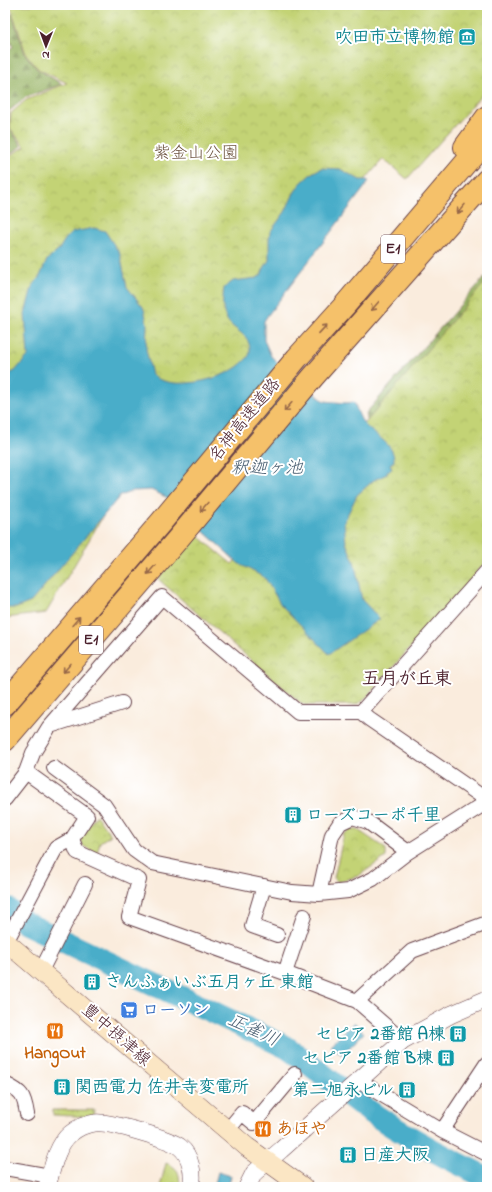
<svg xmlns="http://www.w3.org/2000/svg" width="492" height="1192" viewBox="0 0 492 1192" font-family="'Indie Flower','Klee One',sans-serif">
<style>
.forest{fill:url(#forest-firs);stroke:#726a48}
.park{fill:url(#park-crowns);stroke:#867950}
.water{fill:#49adc9;stroke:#4a667a}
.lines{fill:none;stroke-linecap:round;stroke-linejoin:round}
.river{stroke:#49adc9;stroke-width:23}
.minor-casing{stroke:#643e46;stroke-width:16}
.tertiary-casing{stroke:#643e46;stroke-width:18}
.secondary-casing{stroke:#643e46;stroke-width:20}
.motorway-casing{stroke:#643e46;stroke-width:24}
.minor{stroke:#fff;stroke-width:14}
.tertiary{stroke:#fff;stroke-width:17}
.secondary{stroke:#fbe6c4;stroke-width:19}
.motorway{stroke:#f5c16b;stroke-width:22}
.oneway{stroke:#976848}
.labels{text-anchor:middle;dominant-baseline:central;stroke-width:4;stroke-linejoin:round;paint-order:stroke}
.shield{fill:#fff;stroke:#80626b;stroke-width:1}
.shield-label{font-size:16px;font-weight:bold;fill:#4a1f2b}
.culture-label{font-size:17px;font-weight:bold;fill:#0d838f;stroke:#fff;text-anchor:end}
.park-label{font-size:17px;fill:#6e5541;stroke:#fff}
.street-label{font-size:17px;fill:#4a1f2b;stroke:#fff}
.shop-label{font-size:17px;font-weight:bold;fill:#366cbe;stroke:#fff;text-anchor:start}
.food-label{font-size:17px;font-weight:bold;fill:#c56008;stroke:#fff}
.water-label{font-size:18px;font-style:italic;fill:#4a5f72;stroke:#fff}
.neighbourhood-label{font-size:18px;font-weight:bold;fill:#4a1f2b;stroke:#fff}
</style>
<defs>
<pattern id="forest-firs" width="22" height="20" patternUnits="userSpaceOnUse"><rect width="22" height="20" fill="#9ab566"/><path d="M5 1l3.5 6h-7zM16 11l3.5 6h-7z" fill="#809354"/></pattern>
<pattern id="park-crowns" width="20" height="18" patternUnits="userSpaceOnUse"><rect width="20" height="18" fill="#c3d375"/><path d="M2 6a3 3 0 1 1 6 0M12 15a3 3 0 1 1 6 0" fill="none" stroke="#a9b565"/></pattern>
</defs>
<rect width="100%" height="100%" fill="#fff"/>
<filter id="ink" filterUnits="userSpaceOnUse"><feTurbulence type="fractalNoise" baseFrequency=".025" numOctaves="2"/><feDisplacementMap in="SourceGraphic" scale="8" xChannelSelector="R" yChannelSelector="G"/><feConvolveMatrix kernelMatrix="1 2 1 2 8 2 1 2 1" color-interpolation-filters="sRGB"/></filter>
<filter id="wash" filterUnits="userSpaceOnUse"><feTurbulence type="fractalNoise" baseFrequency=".012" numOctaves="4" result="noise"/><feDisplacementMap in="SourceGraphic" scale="16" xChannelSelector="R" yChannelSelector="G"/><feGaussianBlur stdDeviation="0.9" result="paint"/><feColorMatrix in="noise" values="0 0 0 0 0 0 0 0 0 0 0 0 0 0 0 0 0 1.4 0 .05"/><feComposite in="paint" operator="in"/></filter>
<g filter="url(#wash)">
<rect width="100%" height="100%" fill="#faecdd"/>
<path class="forest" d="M 12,14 L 25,54 L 37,69 L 62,84 L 26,97 L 9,111 L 9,128 L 22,146 L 5,157 L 5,51 L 13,47 L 5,31 L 5,16 Z
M 487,277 L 487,303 L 368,425 L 366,413 L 484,278 Z"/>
<path class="park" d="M 10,5 L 487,5 L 487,89 L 407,179 L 383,159 L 245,321 L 263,381 L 135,462 L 46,613 L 5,618 L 5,158 L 25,147 L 10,128 L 11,113 L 26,100 L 67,83 L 38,69 L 26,54 Z
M 487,280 L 487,561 L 363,701 L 354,705 L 305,705 L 298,701 L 158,579 L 195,533 L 232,564 L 356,434 Z
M 96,815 L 111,835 L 100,842 L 97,853 L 83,846 L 80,838 Z
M 350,830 L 358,830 L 386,849 L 386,857 L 358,876 L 338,882 L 334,878 L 344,834 Z
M 53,1110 L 94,1110 L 93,1117 L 53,1115 Z
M 166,1163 C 180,1169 179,1173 180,1187 L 160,1187 Z"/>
<path class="water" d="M 321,168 L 340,169 L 360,180 L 368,180 L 368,183 L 268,315 L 264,321 L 264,340 L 271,356 L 279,364 L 324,401 L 346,403 L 354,402 C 357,409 360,420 365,425 C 375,436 395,444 394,461 L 390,464 L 392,469 L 387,471 L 387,474 L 374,480 L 357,495 L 344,522 L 346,543 L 354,561 L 362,600 L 380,619 L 329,654 L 281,605 L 265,578 L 238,563 L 166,497 L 151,490 L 133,491 L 120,496 L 31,602 L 16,608 L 5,608 L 5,376 L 15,371 L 28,356 L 25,314 L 32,287 L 40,276 L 47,260 L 58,251 L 64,241 L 68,236 L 73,232 L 94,228 L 105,231 L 120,254 L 127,287 L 143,307 L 145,313 L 147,324 L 146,349 L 152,375 C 172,392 223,380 241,364 C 245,360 250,357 250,351 C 250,332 233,332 226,318 C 221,308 223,298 224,288 L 233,281 L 257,278 L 261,275 L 264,268 L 269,260 L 269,240 L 270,232 L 285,212 L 294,193 L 300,184 L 312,173 Z
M 354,1022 L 364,1033 L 342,1055 L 331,1045 Z
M 218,1172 L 231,1176 L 228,1187 L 214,1187 Z"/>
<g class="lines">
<path class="river" d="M 5,907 L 25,923 L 286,1047 C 314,1066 338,1088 365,1108 C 404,1136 445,1157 487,1178"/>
</g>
</g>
<g filter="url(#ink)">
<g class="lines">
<defs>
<path id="minor" d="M 361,712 L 487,571
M 50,726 L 122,703
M 54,768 L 104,805 L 134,850 L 152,863 L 292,892 L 319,894 L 348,891 L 373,879 L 408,852 L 487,802
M 26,772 L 87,816 L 72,839 L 77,852 L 139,880 L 129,917 L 285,973 L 357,1001 L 403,1041
M 5,799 L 26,772 L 33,753 L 49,727 L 162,597 L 298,712 L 361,712 L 369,719 L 487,800
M 264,886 L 252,926 L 277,935
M 319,894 L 332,835 L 340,823 L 353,817 L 368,822 L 408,852
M 6,942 L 56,848 L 72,839
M 41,971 L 85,884
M 285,973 L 304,916
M 357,1001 L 412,951 L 487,923
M 359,1081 L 442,1131 L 487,1154
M 5,1084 C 22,1092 24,1095 27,1114
M 227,1131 L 242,1113 L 254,1123 L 295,1074
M 442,1131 L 487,1063
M 5,1168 L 50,1176"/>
<path id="tertiary" d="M 47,1187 C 52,1170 56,1146 70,1134 C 77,1128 85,1124 95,1123 C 108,1121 170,1139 180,1147 C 191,1156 194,1174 191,1187
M 247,1187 L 254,1173 L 281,1150 L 403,1041 L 450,1015 L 487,999"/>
<path id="secondary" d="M 5,941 L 247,1147 L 303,1187"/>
<path id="motorway" d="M 465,147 L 487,117
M 5,704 L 162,521 L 297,358 L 345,305 L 487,138
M 5,740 L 177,540 L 313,377 L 487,180"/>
</defs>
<use href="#minor" class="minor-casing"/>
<use href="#tertiary" class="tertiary-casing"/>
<use href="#secondary" class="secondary-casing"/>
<use href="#motorway" class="motorway-casing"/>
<use href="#minor" class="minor"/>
<use href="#tertiary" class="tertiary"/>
<use href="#secondary" class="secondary"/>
<use href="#motorway" class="motorway"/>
</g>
<defs><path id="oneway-shaft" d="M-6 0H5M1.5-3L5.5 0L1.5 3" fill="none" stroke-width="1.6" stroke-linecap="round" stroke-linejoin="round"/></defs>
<g class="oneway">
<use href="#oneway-shaft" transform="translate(461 209) rotate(131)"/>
<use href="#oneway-shaft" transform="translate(375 306) rotate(131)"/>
<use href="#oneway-shaft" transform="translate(323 329) rotate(-47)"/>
<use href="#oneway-shaft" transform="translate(288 407) rotate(130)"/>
<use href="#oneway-shaft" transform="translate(204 507) rotate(130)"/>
<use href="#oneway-shaft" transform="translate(151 570) rotate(131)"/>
<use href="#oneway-shaft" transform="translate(76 621) rotate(-49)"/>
<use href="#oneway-shaft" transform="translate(67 668) rotate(131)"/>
</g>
</g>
<defs>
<symbol id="museum-square" viewBox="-11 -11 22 22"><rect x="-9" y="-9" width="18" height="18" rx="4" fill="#0f9aa8" stroke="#fff"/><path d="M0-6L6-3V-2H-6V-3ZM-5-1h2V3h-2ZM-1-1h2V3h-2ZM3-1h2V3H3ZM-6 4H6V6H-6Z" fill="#fff"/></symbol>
<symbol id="building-square" viewBox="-11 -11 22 22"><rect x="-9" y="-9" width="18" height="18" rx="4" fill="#0f9aa8" stroke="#fff"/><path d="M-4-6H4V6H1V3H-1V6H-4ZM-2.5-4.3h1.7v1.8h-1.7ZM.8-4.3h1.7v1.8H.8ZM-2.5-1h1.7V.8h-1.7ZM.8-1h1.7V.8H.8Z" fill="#fff"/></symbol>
<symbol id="supermarket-square" viewBox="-11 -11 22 22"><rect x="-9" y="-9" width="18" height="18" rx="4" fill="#3f7fe0" stroke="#fff"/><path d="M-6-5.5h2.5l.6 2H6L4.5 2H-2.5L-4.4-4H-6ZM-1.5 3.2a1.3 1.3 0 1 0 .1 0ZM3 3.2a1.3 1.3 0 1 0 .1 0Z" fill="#fff"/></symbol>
<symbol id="restaurant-square" viewBox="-11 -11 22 22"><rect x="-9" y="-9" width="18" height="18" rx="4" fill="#e8710a" stroke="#fff"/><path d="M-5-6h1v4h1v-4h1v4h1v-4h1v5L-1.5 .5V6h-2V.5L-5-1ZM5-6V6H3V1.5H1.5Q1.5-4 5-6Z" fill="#fff"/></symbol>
</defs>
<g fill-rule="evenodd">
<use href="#museum-square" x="457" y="27" width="20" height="20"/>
<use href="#building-square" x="283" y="805" width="20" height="20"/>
<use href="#building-square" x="82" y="972" width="20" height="20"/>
<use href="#supermarket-square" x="119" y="1000" width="20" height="20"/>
<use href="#restaurant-square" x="45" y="1021" width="20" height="20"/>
<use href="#building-square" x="448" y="1024" width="20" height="20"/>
<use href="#building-square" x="436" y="1048" width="20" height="20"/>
<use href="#building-square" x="52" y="1077" width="20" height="20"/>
<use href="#building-square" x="397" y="1080" width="20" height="20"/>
<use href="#restaurant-square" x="253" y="1119" width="20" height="20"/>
<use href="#building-square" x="338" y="1145" width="20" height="20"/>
</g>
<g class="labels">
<g class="shield">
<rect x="381" y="235" width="24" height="28" rx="3"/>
<rect x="79" y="626" width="24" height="28" rx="3"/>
</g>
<g class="shield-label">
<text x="393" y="249">E1</text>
<text x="91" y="640">E1</text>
</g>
<g class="culture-label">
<text x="454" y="37">吹田市立博物館</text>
<text x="306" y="815" text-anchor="start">ローズコーポ千里</text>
<text x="105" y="982" text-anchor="start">さんふぁいぶ五月ヶ丘 東館</text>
<text x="445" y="1034">セピア 2番館 A棟</text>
<text x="433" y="1058">セピア 2番館 B棟</text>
<text x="75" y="1087" text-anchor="start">関西電力 佐井寺変電所</text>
<text x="394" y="1090">第二旭永ビル</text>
<text x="361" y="1155" text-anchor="start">日産大阪</text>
</g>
<g class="park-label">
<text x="196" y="153">紫金山公園</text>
</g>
<g class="street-label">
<text transform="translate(245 420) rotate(-51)">名神高速道路</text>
<text transform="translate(116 1035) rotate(41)">豊中摂津線</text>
</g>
<g class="shop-label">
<text x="142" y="1010">ローソン</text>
</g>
<g class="food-label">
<text x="55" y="1053">HangOut</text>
<text x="276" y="1129" text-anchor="start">あほや</text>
</g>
<g class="water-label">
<text x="267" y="469">釈迦ヶ池</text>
<text transform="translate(253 1031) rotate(25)">正雀川</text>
</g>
<g class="neighbourhood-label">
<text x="407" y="680">五月が丘東</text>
</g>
</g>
<rect width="492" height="1192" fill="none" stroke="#fff" stroke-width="20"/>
<g transform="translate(46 46) rotate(181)" stroke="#ffffff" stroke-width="3" paint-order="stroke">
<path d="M0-3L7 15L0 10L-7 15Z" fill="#4a1f2b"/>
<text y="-6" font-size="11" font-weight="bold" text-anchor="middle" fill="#4a1f2b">N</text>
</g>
</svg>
